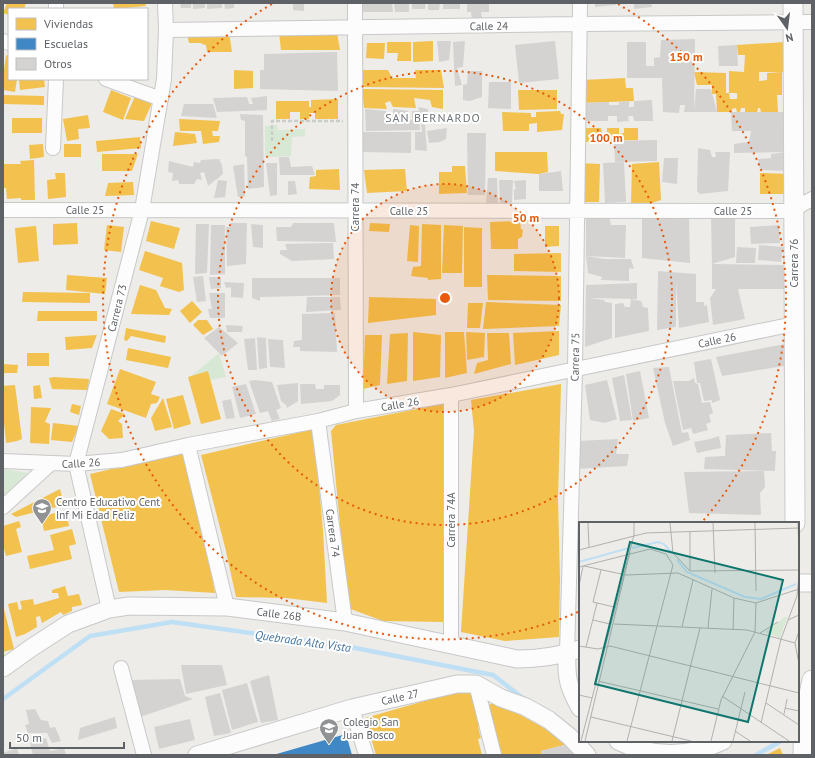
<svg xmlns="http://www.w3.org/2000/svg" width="815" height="758" viewBox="0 0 815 758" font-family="'PT Sans',sans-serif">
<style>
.green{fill:#d7e8d4}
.homes{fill:#f2c14e}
.schools{fill:#3f88c5}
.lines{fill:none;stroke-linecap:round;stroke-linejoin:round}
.stream{stroke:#bfdff5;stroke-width:4.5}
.building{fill:#d4d3d1}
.minor-casing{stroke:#c7c8c8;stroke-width:16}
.tertiary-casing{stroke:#c7c8c8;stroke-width:19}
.secondary-casing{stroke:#cacaca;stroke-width:21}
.path{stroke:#c9cecb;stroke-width:2.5;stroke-dasharray:4 2;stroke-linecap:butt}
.minor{stroke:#fcfcfc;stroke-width:14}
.tertiary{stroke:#fcfcfc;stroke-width:17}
.secondary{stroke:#fcfcfc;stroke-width:19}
.ring{fill:none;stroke:#e8590c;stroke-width:2;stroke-dasharray:2 4}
.labels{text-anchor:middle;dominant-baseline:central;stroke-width:4;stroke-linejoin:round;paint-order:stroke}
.street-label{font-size:11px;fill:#5e6266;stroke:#fff}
.poi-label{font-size:11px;fill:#5e6266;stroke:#fff;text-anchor:start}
.neighbourhood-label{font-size:12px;letter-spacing:1px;fill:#6f7478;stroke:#fff}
.water-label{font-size:12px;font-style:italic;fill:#4476a4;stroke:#fff}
.inset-river{fill:none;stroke:#bfdff5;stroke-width:2}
.inset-road{fill:none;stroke:#b0b1b0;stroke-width:1}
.view{fill:#0f766e;fill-opacity:0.15;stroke:#0f766e;stroke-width:2}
.inset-edge{fill:none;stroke:#5e6266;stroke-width:2}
.centre{fill:#e8590c;stroke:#fff;stroke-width:2}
.ring-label{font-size:12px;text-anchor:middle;font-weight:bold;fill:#e8590c;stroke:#fff;stroke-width:4;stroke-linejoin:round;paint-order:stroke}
</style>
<rect width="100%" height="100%" fill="#edece8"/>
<path class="green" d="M 277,125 L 278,130 L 305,129 L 305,136 L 292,137 L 291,156 L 265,157 L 265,126 Z
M 219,353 L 226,377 L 210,380 L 208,372 L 191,376 Z
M 3,469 L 28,473 L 3,496 Z"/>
<path class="homes" d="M 7,3 L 26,3 L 24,9 L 9,9 L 9,15 L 3,13 Z
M 113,3 L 145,3 L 146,6 L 114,9 Z
M 229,32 L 232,52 L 207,52 L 206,45 L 202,44 L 201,43 L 189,43 L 187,34 Z
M 279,33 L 337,33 L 340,50 L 281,50 Z
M 433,41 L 433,61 L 413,62 L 413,42 Z
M 387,42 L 411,42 L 411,61 L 397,61 L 398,53 L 387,53 Z
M 785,42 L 785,72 L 759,72 L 759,81 L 767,80 L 767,73 L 782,72 L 782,95 L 777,95 L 778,112 L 761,112 L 760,108 L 758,108 L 757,112 L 745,112 L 745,108 L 741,108 L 740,112 L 737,112 L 736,108 L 732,109 L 731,112 L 717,112 L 716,94 L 712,94 L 712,85 L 697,85 L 694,72 L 726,73 L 726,93 L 729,93 L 730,99 L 737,99 L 737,93 L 729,93 L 729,71 L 744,72 L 745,55 L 738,55 L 737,45 Z
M 367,43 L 385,43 L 384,59 L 366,58 Z
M 6,55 L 9,56 L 9,79 L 17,79 L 15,92 L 3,90 L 3,78 Z
M 234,70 L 253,71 L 253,88 L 234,89 Z
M 358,70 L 388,70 L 392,78 L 416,78 L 415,70 L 441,70 L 444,88 L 363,87 Z
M 625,78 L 626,88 L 633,88 L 634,101 L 583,103 L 582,80 Z
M 19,79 L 44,79 L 45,87 L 20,90 Z
M 362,89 L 443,90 L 443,109 L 432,107 L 430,100 L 414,98 L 416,108 L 393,107 L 390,101 L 385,103 L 387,109 L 364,108 Z
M 111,90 L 131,98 L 123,120 L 103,112 Z
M 518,90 L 557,90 L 557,109 L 519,110 Z
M 136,94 L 153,101 L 144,121 L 125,119 Z
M 3,95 L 44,96 L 44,105 L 3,104 Z
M 338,99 L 338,119 L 315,119 L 315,113 L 309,113 L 309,119 L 300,119 L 300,112 L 290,112 L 290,119 L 276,119 L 276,101 L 309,101 L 309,107 L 311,107 L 311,100 Z
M 560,111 L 561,114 L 564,114 L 562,130 L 537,132 L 537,123 L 529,124 L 529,131 L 503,131 L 502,112 L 531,113 L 531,117 L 536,117 L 536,112 Z
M 88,115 L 90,128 L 78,129 L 79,139 L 67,141 L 63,119 Z
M 12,118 L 42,118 L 42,133 L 12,133 Z
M 179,119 L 220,121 L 218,131 L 212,131 L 213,136 L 220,136 L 219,142 L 203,144 L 201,131 L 180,131 Z
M 585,128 L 601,128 L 602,133 L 607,133 L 607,128 L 619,128 L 619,134 L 624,133 L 624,128 L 638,128 L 638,140 L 585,142 Z
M 175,132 L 195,134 L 197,143 L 173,146 Z
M 140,137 L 141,148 L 97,152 L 96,141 Z
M 43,144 L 44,157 L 30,159 L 29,145 Z
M 64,144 L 81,144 L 81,157 L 64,157 Z
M 495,152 L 547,152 L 548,172 L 539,174 L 495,171 Z
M 102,154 L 138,154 L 132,171 L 102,171 Z
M 34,160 L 35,200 L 21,200 L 21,198 L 7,199 L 6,188 L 4,188 L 3,164 L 21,164 L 20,161 Z
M 659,162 L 661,200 L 649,204 L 631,204 L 632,164 Z
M 580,163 L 600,164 L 599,202 L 579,202 Z
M 452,166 L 465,166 L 467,193 L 439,194 L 439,172 L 452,172 Z
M 339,169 L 340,190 L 309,189 L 310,177 L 316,176 L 316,170 Z
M 405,169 L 407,191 L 367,193 L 364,170 Z
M 55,173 L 65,173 L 66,197 L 48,199 L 47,180 L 56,179 Z
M 760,173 L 789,174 L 789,194 L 760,194 Z
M 133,182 L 134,195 L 105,196 L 108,183 Z
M 151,221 L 180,228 L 174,249 L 146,241 Z
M 520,221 L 521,229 L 523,230 L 522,237 L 518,239 L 518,249 L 491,249 L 490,222 Z
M 77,223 L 78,244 L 53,245 L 53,224 Z
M 370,223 L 390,224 L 389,232 L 369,231 Z
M 422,224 L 441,225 L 441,279 L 428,280 L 428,278 L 411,276 L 413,267 L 421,266 Z
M 107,225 L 124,227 L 121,252 L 104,250 Z
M 410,225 L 419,226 L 418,262 L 407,261 Z
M 444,225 L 463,226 L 462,273 L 442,273 Z
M 36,226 L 39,261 L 18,263 L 15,228 Z
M 545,226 L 559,226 L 559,246 L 545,247 Z
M 464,227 L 482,228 L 482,287 L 464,287 Z
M 145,251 L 182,263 L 184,290 L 179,292 L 160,286 L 163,278 L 139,270 Z
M 561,253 L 561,272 L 514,271 L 514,254 Z
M 67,275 L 107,278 L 105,294 L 66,290 Z
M 487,275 L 561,276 L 561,301 L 488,300 Z
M 140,285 L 156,290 L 165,308 L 172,309 L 169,315 L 131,314 Z
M 23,292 L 90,293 L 90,303 L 22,302 Z
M 369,297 L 436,299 L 436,315 L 368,323 Z
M 192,301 L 202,312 L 190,323 L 180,311 Z
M 486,302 L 561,305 L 559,326 L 483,329 Z
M 468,303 L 483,303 L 480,328 L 467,328 Z
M 38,311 L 97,311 L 97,321 L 37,321 Z
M 198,320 L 207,320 L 213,329 L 203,335 L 193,325 Z
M 126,328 L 166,336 L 165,343 L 131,336 L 127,341 L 124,340 Z
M 559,331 L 559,355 L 515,365 L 513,333 Z
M 413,332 L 441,335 L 440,377 L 413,381 Z
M 445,332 L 464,332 L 467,373 L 445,378 Z
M 466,332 L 485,333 L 484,357 L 467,360 Z
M 408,333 L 407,381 L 387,384 L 390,334 Z
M 487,333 L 509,333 L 511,364 L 474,374 L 477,363 L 488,360 Z
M 97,335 L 92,348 L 66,350 L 65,337 Z
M 365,335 L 382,335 L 380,385 L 363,389 Z
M 128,348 L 171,357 L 168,368 L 126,360 Z
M 27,353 L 49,353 L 49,366 L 27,366 Z
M 3,364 L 18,365 L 17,373 L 3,373 Z
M 120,369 L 156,382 L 151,394 L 160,397 L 157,403 L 151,404 L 146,418 L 107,404 Z
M 208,371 L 221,419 L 201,424 L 188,377 Z
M 54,377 L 89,379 L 88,390 L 52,389 L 49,378 Z
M 561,384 L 558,500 L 560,579 L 559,637 L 505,641 L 461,632 L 474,431 L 471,400 Z
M 15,385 L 22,439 L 17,441 L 6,443 L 3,413 L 3,386 Z
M 40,385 L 42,398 L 34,399 L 33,386 Z
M 183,395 L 191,424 L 174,429 L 166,399 Z
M 163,398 L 172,427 L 155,431 L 151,418 Z
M 447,403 L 449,455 L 443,622 L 383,621 L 348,608 L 331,431 L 336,425 Z
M 72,404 L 81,406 L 79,415 L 70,412 Z
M 31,407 L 51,408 L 45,422 L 50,424 L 49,444 L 30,443 Z
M 111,409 L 125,414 L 118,421 L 122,424 L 123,438 L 109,439 L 101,431 Z
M 53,423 L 79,426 L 72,442 L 51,440 Z
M 314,429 L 323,531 L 327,603 L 286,598 L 236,597 L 225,547 L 201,455 Z
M 184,452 L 203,530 L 215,593 L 165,590 L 119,592 L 90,474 Z
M 60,489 L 64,505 L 16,517 L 11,514 Z
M 66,511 L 69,526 L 44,531 L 41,516 Z
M 19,521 L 21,527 L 16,529 L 22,552 L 6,556 L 3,545 L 3,526 Z
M 72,529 L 76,544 L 69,546 L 72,559 L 30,569 L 27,556 L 54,550 L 50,535 Z
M 65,586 L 68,596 L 79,594 L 82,605 L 72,607 L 72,611 L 63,615 L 61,612 L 42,623 L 40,616 L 36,617 L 37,627 L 25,634 L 16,637 L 8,604 L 17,602 L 19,610 L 22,609 L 20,601 L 33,599 L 34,605 L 59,598 L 58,593 L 52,593 L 52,590 Z
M 3,605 L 14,649 L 3,652 Z
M 470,688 L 481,726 L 478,727 L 481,738 L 478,739 L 482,755 L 376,755 L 365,718 Z
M 495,701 L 555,734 L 568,744 L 541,751 L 542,755 L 499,755 L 486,707 Z
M 780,748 L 783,755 L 766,755 Z"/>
<path class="schools" d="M 346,734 L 352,755 L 273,755 Z"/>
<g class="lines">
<path class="stream" d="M 3,699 L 90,636 L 172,622 L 350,647 L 493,675 L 524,699
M 756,755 L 781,741"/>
</g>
<path class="building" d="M 180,3 L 191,3 L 191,8 L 181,8 Z
M 193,3 L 205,3 L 205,8 L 193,9 Z
M 207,3 L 222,3 L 222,8 L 207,9 Z
M 224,3 L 234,3 L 234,8 L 225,9 Z
M 363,3 L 392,3 L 393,12 L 364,12 L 360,9 L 363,6 Z
M 394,3 L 409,3 L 409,12 L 395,12 Z
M 412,3 L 426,3 L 425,9 L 412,9 Z
M 428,3 L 440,3 L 439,10 L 428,10 Z
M 443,3 L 460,3 L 460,9 L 443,9 Z
M 467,3 L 489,3 L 489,12 L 481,12 L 482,18 L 472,19 L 471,12 L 467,12 Z
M 595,3 L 616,3 L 616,5 L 595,7 Z
M 634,3 L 651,3 L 652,7 L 634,9 Z
M 293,4 L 304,4 L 304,11 L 293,10 Z
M 695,39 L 694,110 L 696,89 L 711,89 L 717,112 L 684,112 L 685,105 L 680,105 L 679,113 L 663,112 L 662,78 L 627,78 L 627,42 L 646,42 L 646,66 L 654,66 L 654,58 L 660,57 L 661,40 Z
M 437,41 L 451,41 L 449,60 L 439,62 Z
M 465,41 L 463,67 L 457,68 L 462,85 L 455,86 L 453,42 Z
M 555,41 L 559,79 L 519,83 L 515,45 Z
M 737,45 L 738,66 L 719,66 L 718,46 Z
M 337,52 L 338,91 L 260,89 L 260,70 L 264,70 L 264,54 Z
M 468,71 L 482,71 L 482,97 L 470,101 L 463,100 L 463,85 L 467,84 Z
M 489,82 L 511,82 L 511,109 L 488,108 Z
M 267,96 L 267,110 L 217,112 L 213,98 L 247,97 L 249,104 L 253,104 L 251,98 Z
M 652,100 L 653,121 L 634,121 L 633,116 L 628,116 L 629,121 L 617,122 L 617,116 L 608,116 L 608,121 L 584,121 L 583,103 L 609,102 L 609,105 L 619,105 L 619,102 L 629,101 L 629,107 L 634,107 L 634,101 Z
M 184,104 L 213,104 L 217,118 L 181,116 Z
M 418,107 L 428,109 L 428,115 L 421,116 Z
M 365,109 L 386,111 L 388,115 L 393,115 L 393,109 L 408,111 L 409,121 L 412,120 L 412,111 L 419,111 L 420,130 L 366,131 Z
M 731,112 L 787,112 L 787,152 L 734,153 L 734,144 L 749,142 L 751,131 L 732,131 Z
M 240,114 L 263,115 L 264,187 L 248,189 L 247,157 L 245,156 L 245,121 L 241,120 Z
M 429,114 L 442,114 L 444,118 L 431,121 Z
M 421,124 L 425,125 L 427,151 L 415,150 L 415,132 L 422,132 Z
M 447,128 L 446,139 L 440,142 L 429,143 L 427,131 Z
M 361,132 L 411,132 L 411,153 L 363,152 Z
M 467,133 L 486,133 L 485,195 L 468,195 Z
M 657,140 L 657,161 L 615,162 L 614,141 Z
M 698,148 L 710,150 L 712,157 L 716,157 L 715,152 L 730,152 L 728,191 L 700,194 L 697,191 Z
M 787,152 L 788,171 L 760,170 L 758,159 L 771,158 L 771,154 Z
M 279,157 L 289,157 L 291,167 L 312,166 L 315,175 L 280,175 Z
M 664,158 L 678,158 L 677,184 L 662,182 Z
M 219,159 L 222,165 L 223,174 L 208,186 L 204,172 L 200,173 L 202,180 L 197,179 L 194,184 L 179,184 L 178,180 L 172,181 L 173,173 L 168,172 L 169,161 L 193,167 L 194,162 L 200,163 L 201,160 Z
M 624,162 L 626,202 L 605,203 L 603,163 Z
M 266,163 L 277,163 L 277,195 L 270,196 Z
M 244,164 L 245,196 L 238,197 L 233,166 Z
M 561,171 L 563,191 L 539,191 L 539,174 Z
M 488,178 L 497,178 L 498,203 L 486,203 Z
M 218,180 L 227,181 L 225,197 L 214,198 Z
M 499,180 L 513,180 L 512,203 L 500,203 Z
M 526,180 L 526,199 L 514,200 L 514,189 L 516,189 L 514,181 Z
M 288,181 L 295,181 L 297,194 L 288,195 Z
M 586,216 L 609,216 L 611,225 L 626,225 L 625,258 L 586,256 L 605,259 L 631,259 L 634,269 L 629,268 L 629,281 L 601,280 L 602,277 L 588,273 L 586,256 Z
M 642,217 L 689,217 L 690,263 L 642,258 Z
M 711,217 L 735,217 L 735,257 L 712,264 Z
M 230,223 L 247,223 L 246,264 L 227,266 L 226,227 L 231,227 Z
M 293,223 L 334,223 L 336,242 L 277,241 L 276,227 L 291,227 Z
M 196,224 L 209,224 L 207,273 L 195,274 Z
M 251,224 L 263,225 L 263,248 L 253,247 Z
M 211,225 L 225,225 L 225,274 L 210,275 Z
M 779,225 L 780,243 L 751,244 L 750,227 Z
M 333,243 L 334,259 L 292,261 L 280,254 L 280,250 L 287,250 L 285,244 Z
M 759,245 L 783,247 L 781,262 L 758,260 Z
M 737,247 L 756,248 L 755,263 L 736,263 Z
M 712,264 L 783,265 L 786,289 L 738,289 L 745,319 L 713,325 L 710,298 L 716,289 L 712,289 Z
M 658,271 L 696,274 L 696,302 L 704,302 L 704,306 L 707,305 L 709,322 L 679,328 L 676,282 L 676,327 L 657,330 Z
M 203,276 L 206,301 L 197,302 L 193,277 Z
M 209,277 L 221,277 L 221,288 L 211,289 Z
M 252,278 L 340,278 L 340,295 L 260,297 L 260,301 L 252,298 Z
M 224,282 L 244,283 L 243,298 L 231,297 L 231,287 L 226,288 Z
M 637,283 L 637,299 L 589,298 L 604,300 L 605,302 L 612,303 L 612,338 L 585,347 L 586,285 Z
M 209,293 L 225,293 L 225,318 L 210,318 L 208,309 L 212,309 Z
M 307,297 L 340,297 L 341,310 L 306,312 Z
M 631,299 L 641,301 L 643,307 L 648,308 L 649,331 L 615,338 L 615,304 L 623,303 L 625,307 L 630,307 Z
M 335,313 L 337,352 L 300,351 L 300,347 L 293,347 L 294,341 L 302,340 L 302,314 Z
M 226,325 L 243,326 L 242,332 L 227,332 Z
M 219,327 L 238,343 L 222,356 L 204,338 Z
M 257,337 L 266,338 L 267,368 L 259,369 Z
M 255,338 L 257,370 L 248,370 L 244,339 Z
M 268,339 L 283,340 L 285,368 L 270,367 Z
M 785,344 L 784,366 L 722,376 L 716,357 Z
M 711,359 L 720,400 L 712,403 L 712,400 L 704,401 L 700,383 L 697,383 L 694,362 Z
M 669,367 L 682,433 L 688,432 L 690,440 L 673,446 L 665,423 L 653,368 Z
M 640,371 L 649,418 L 633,421 L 626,374 Z
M 624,375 L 632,420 L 620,421 L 612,378 Z
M 694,378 L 695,383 L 698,384 L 702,403 L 710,402 L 713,413 L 709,415 L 711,422 L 706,424 L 708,430 L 693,434 L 691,428 L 683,430 L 673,381 L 689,381 Z
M 255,380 L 272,382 L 281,408 L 276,410 L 280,419 L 272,421 L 268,411 L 260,413 L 249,381 Z
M 607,380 L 617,419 L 605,423 L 590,420 L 585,385 Z
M 298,383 L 298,401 L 287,408 L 286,405 L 281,401 L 277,385 Z
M 246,384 L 256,414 L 240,418 L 232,387 Z
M 300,384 L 315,384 L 316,389 L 324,389 L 324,385 L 340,385 L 340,395 L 332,401 L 301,404 Z
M 231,399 L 235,418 L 226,419 L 222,401 Z
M 771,433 L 772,451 L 776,451 L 775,471 L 704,469 L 705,457 L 725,456 L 726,435 Z
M 719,436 L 721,448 L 697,453 L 694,442 L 710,439 Z
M 618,439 L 616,454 L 629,454 L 627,466 L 575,469 L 577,441 Z
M 764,471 L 765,487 L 760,493 L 761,515 L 689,513 L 684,472 Z
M 181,665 L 222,665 L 227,685 L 186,694 Z
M 269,675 L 278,720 L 261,723 L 250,681 Z
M 180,679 L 185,696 L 193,699 L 140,717 L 129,680 Z
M 247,683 L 258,722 L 232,730 L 222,690 Z
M 220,693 L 231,733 L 214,736 L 205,697 Z
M 35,709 L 41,720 L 48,721 L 50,728 L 55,727 L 61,741 L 52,743 L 47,733 L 28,733 L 25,725 L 29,724 L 26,710 Z
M 115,717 L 117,728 L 78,740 L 80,728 Z
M 190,719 L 195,740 L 159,749 L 154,727 Z
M 46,738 L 50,751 L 64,748 L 66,755 L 33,755 L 30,743 Z
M 568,744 L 581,755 L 542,755 L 541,751 Z
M 17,748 L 19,755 L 3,755 L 3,753 Z"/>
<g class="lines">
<defs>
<path id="minor" d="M 56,3 L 56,9
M 355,3 L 356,411
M 166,30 L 580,24 L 812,22
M 3,41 L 9,43
M 106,79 L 161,99
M 53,148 L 56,79
M 3,210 L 784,211 L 794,209 L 812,199
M 318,421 L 345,622
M 188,445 L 227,607
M 3,461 L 76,464 L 122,460 L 188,445 L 318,421 L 356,411 L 451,395 L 794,324
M 3,507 L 50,464
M 109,609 L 76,464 L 142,210 L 164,79 L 166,30 L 165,3
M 451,645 L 451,395
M 567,653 L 575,370 L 580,3
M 121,668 L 144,755
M 476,684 L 494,755
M 352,708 L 366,755"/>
<path id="tertiary" d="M 798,583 L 812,583
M 567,653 C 566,677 568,687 580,708
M 3,668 L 31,648 L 68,624 L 109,609 L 129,606 L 227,607 L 345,622 L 517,659 C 539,659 559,656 580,649
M 618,741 C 651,758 691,757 723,741
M 197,755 L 352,708 L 457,684 L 476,684 L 501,698 L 526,707 L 549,720 L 570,737 L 587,755"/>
<path id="secondary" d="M 793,3 L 795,523
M 803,755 L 804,718 L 812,680"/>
</defs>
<use href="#minor" class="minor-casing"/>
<use href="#tertiary" class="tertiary-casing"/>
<use href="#secondary" class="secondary-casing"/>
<path class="path" d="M 272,141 L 272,121 L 343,121"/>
<use href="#minor" class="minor"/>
<use href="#tertiary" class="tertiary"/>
<use href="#secondary" class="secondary"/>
</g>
<circle cx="445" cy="298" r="114" fill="#e8590c" fill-opacity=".12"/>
<g class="ring">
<circle cx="445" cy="298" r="114"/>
<circle cx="445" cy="298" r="227"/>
<path d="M578 612A341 341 0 0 1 272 4M618 4A341 341 0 0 1 702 522"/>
</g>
<defs>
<symbol id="school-pin" viewBox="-11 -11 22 30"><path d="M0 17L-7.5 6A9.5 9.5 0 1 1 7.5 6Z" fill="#909294" stroke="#fff"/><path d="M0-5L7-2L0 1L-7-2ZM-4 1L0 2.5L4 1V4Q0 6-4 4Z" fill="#fff"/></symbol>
</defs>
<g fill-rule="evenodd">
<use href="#school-pin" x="31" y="497" width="22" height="30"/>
<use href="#school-pin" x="318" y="717" width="22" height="30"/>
</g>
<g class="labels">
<g class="street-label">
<text transform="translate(489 26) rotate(-1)">Calle 24</text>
<text transform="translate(355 207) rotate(-90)">Carrera 74</text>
<text x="85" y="210">Calle 25</text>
<text x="409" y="211">Calle 25</text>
<text x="733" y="211">Calle 25</text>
<text transform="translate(794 263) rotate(-90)">Carrera 76</text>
<text transform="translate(117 308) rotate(-76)">Carrera 73</text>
<text transform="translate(717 340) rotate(-12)">Calle 26</text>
<text transform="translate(575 357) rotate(-89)">Carrera 75</text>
<text transform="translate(400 404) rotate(-10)">Calle 26</text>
<text transform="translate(81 463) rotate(-3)">Calle 26</text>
<text transform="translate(451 520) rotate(-90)">Carrera 74A</text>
<text transform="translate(333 533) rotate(82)">Carrera 74</text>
<text transform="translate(279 614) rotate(7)">Calle 26B</text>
<text transform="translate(400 697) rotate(-13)">Calle 27</text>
</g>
<g class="poi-label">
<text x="56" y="502">Centro Educativo Cent<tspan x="56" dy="13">Inf Mi Edad Feliz</tspan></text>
<text x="343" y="722">Colegio San<tspan x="343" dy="13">Juan Bosco</tspan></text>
</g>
<g class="neighbourhood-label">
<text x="433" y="117">SAN BERNARDO</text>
</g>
<g class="water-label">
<text transform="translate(303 641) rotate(8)">Quebrada Alta Vista</text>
</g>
</g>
<g transform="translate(579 522)">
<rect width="220" height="220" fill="#edece8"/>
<path d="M 206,95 L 208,96 L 201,116 L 186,110 Z" fill="#d7e8d4"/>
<path class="inset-river" d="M 53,26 L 79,20 L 85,22 L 93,31M 98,38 L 108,50 L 166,75 L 182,77 L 217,62M 0,40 L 50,26"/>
<path class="inset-road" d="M 9,1 L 10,25M 91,1 L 94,31 L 111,49 L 220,48M 134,1 L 136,51M 176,1 L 177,69M 219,1 L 220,37M 111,10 L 111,49M 0,28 L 67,11 L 220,6M 5,44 L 47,53 L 99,51 L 155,76 L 177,81 L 220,67M 0,45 L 71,27 L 87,32 L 94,43 L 48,219M 22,48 L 14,80 L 35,85M 0,64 L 4,44M 14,98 L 31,102M 209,98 L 220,93M 35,102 L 168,108 L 216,121M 103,105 L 114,58M 129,106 L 133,67M 154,108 L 155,76M 220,109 L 216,121 L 220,142M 181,111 L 199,100M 0,124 L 19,127 L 31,124 L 220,171M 7,125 L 18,81M 19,159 L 139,187M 0,173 L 13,176M 143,174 L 210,219M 187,181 L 220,203M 206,186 L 220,189M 205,192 L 208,177M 12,195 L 112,219M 182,201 L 202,117 L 218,74 L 220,53M 156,209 L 171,219M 2,219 L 55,13 L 55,1M 6,219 L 51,30M 93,219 L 121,106M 132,219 L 142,178 L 176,110 L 177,81M 154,219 L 166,170"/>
<path class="view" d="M 51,20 L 204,58 L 169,200 L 16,162 Z"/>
<rect width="220" height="220" class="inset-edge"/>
</g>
<circle cx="445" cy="298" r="6" class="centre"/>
<g class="ring-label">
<text x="686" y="61">150 m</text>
<text x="606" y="142">100 m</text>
<text x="526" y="222">50 m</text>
</g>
<rect width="815" height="758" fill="none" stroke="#5e6266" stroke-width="8"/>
<rect x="8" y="8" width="140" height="72" fill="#ffffff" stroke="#bfc0c2"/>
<rect x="16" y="18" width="20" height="12" fill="#f2c14e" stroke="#bfc0c2"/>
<text x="44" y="28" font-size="12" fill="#5e6266">Viviendas</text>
<rect x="16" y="38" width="20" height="12" fill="#3f88c5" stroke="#bfc0c2"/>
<text x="44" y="48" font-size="12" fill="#5e6266">Escuelas</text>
<rect x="16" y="58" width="20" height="12" fill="#d4d3d1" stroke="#bfc0c2"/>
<text x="44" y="68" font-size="12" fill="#5e6266">Otros</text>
<g transform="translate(787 28) rotate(166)" stroke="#ffffff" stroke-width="3" paint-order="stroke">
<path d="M0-3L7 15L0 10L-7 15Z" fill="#5e6266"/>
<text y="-6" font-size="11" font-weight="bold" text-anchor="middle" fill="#5e6266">N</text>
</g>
<path d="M10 742v6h114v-6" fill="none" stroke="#5e6266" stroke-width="2"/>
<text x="16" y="742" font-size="12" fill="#5e6266" stroke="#ffffff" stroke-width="3" paint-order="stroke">50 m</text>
</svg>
